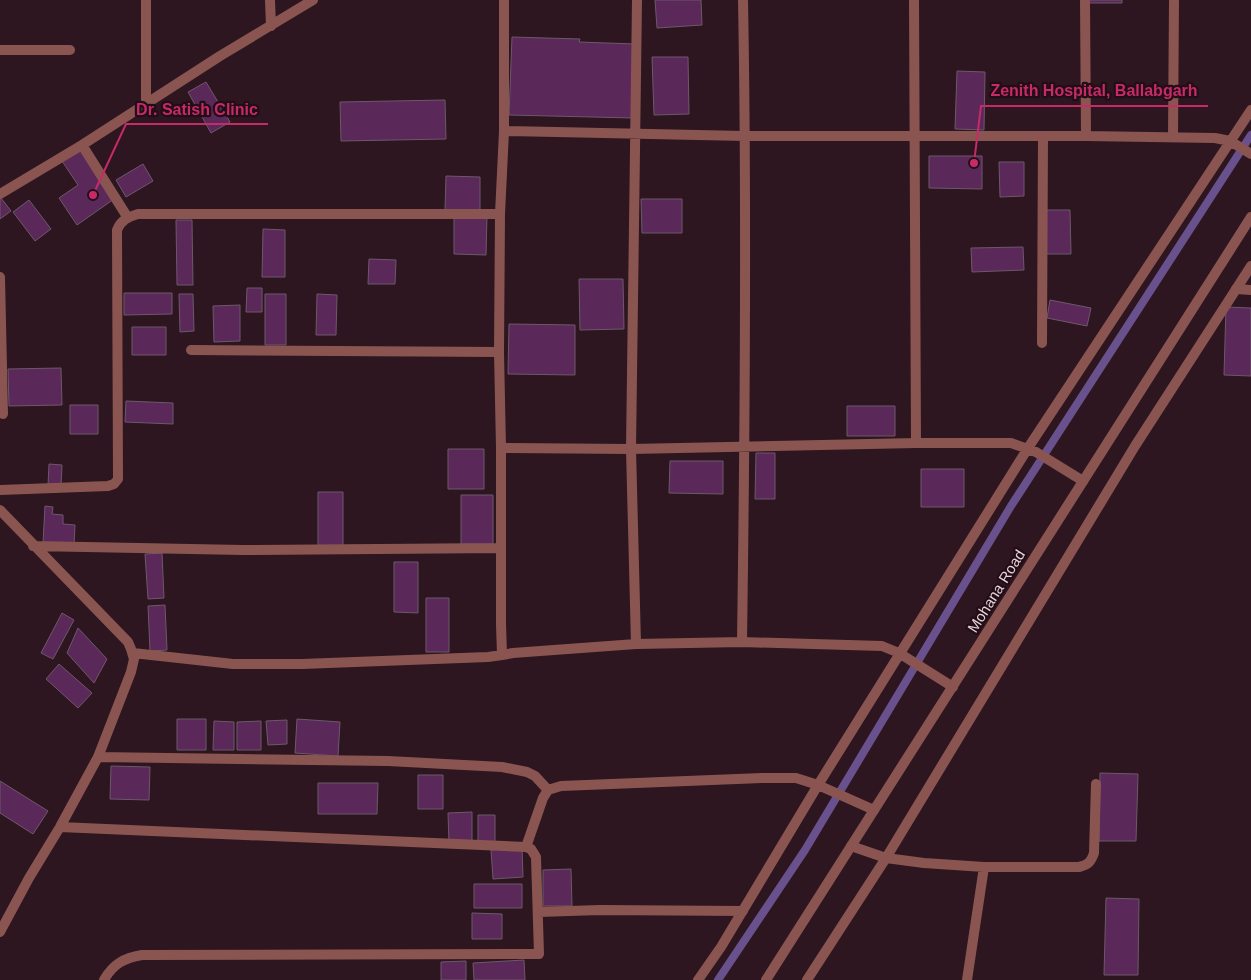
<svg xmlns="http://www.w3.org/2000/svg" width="1251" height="980" viewBox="0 0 1251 980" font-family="Helvetica,sans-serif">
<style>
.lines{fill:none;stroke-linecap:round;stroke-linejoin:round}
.stream{stroke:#69518e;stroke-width:8}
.building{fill:#5a2959;stroke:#6d586b}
.minor{stroke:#8a5551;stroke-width:10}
.tertiary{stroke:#8a5551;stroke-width:10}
.labels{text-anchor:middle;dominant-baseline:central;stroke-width:4.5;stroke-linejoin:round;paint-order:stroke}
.street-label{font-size:15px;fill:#e5d4d9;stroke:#230d16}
.leader{fill:none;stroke:#c62b68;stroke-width:2}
.callout-dot{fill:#c62b68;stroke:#230d16;stroke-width:2}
.callout-label{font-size:16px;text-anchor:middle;font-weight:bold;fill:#c62b68;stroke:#230d16;stroke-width:4.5;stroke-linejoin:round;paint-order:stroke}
</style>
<rect width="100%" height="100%" fill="#2d161f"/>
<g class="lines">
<path class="stream" d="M 718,980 L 805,850 L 1011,506 L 1251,135"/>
</g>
<path class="building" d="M 655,0 L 701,0 L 702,25 L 657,28 Z
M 1086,0 L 1122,0 L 1122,3 L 1086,3 Z
M 512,37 L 580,39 L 579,42 L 635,44 L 633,118 L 509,115 Z
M 652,57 L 688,57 L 689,114 L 654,115 Z
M 957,71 L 985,72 L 984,130 L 955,129 Z
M 206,82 L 230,122 L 211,133 L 188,92 Z
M 445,100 L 446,139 L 341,141 L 340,102 Z
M 80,149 L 114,199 L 77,225 L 59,198 L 78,185 L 62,161 Z
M 929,156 L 982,156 L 982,189 L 929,188 Z
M 999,162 L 1024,162 L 1024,196 L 1000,197 Z
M 143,164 L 153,181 L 126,197 L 116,180 Z
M 446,176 L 480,177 L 480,211 L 445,210 Z
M 1,198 L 11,211 L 0,219 L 0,199 Z
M 641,199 L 682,199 L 682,233 L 642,233 Z
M 29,200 L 51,229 L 35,241 L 13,212 Z
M 1044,210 L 1070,210 L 1071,254 L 1045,254 Z
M 454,214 L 487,215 L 486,255 L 454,254 Z
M 176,220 L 192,220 L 193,285 L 177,285 Z
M 263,229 L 285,230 L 285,277 L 262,277 Z
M 1023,247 L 1024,270 L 972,272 L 971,248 Z
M 369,259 L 396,260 L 395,284 L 368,284 Z
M 579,279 L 623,279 L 624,329 L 580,330 Z
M 247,288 L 262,288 L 262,312 L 246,312 Z
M 124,293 L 172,293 L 172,314 L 124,315 Z
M 179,294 L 193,294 L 194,331 L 180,332 Z
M 265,294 L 286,294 L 286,345 L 265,345 Z
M 317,294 L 337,295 L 336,335 L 316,335 Z
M 1050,300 L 1091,308 L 1087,326 L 1047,318 Z
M 240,305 L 240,341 L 214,342 L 213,306 Z
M 1226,307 L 1251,308 L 1251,376 L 1224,375 Z
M 509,324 L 575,325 L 575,375 L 508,374 Z
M 132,327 L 166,327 L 166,355 L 132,355 Z
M 61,368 L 62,405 L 9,406 L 8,369 Z
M 126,401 L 173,403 L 173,424 L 125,422 Z
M 70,405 L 98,405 L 98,434 L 70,434 Z
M 847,406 L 895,406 L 895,436 L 847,436 Z
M 448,449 L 484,449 L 484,489 L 448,489 Z
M 756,453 L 775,453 L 775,499 L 755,499 Z
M 670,461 L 723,461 L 723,494 L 669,493 Z
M 49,464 L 62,465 L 61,486 L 48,486 Z
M 921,469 L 964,469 L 964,507 L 921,507 Z
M 318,492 L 343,492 L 343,547 L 318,547 Z
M 461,495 L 493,495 L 493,545 L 461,545 Z
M 45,506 L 53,507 L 52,514 L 63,515 L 63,524 L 75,525 L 74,545 L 43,543 Z
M 162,553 L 164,598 L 148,599 L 145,554 Z
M 394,562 L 418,562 L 418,613 L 394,612 Z
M 426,598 L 449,598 L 449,652 L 426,652 Z
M 165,605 L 167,650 L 150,651 L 148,606 Z
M 62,613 L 74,620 L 53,659 L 41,653 Z
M 78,628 L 107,659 L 94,683 L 67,653 Z
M 59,664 L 92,693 L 78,708 L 46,679 Z
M 177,719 L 206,719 L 206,750 L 177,750 Z
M 297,719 L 340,722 L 338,756 L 295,753 Z
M 287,720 L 287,744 L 268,745 L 266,721 Z
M 214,721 L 234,722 L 234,750 L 213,750 Z
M 261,721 L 261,750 L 237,750 L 237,722 Z
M 111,766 L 150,767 L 149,800 L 110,799 Z
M 1100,773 L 1138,774 L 1136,841 L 1099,841 Z
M 418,775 L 443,775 L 443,809 L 418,809 Z
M 0,781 L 48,811 L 33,834 L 0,813 Z
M 318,783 L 378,783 L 377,814 L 318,814 Z
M 472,812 L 472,843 L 449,843 L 448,813 Z
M 478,815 L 495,815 L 495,844 L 478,844 Z
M 522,848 L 523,877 L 493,879 L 491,850 Z
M 571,869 L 572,906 L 543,906 L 543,870 Z
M 474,884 L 522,884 L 522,908 L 474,908 Z
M 1106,898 L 1139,899 L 1138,975 L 1104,975 Z
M 472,913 L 502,914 L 502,939 L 472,939 Z
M 524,960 L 525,980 L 474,980 L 473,963 Z
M 466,961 L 466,980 L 441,980 L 441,962 Z"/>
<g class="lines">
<path class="minor" d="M 146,0 L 146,105
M 270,0 L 271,26
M 504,0 L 504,131 L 500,214 L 499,352 L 501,448 L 501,624 L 502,655 L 513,653 L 636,644 L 742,642 L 882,646 L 899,653 L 953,687
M 914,0 L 916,443
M 1085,0 L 1086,136
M 0,50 L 70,50
M 504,131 L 745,136 L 1086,136 L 1215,138 L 1230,141 L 1251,154
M 1173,137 L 1174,0
M 82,145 L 128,218
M 0,194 L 82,145 L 220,56 L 313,0
M 0,277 L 3,414
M 1236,289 L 1251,290
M 1042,343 L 1043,136
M 191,350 L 499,352
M 501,448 L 631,449 L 916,443 L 1011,443 L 1036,452 L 1083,481
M 0,490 L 108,486 L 114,484 L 118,479 L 117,230 C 121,220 128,217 138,214 L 500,214
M 0,510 L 128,642 L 131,649 L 134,659 L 131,672 L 98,757 L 60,827 L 29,878 L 0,932
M 33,546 L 243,550 L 501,548
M 742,642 C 745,428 747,214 743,0
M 636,644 L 631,449 L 637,0
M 133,653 L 233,664 L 302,664 L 488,657 L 502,655
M 98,757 L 388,761 L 502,767 L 527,772 L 535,776 L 548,790
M 60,827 L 526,847 L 531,849 L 536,857 L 539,954 L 142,955 C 124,958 113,964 104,980
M 851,846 L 886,858 L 924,863 L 984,867 L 1079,867 C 1088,865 1091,862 1094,853 L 1096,784
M 526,847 L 543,798 L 548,790 L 561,786 L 762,778 L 796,778 L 818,785 L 874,810
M 538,912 L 600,910 L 743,911
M 698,980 L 721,947 L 818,785 L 1028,448 L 1251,110
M 967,980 L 984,867"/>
<path class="tertiary" d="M 766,980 L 1251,217
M 807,980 L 886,858 L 1135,446 L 1251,266"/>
</g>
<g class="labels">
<g class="street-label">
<text transform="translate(996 591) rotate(-58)">Mohana Road</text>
</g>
</g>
<path class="leader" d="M974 163L981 106H1208M93 195L126 124H268"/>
<g class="callout-dot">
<circle cx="974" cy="163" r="5"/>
<circle cx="93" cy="195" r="5"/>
</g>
<g class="callout-label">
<text x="1094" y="96">Zenith Hospital, Ballabgarh</text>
<text x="197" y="115">Dr. Satish Clinic</text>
</g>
</svg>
